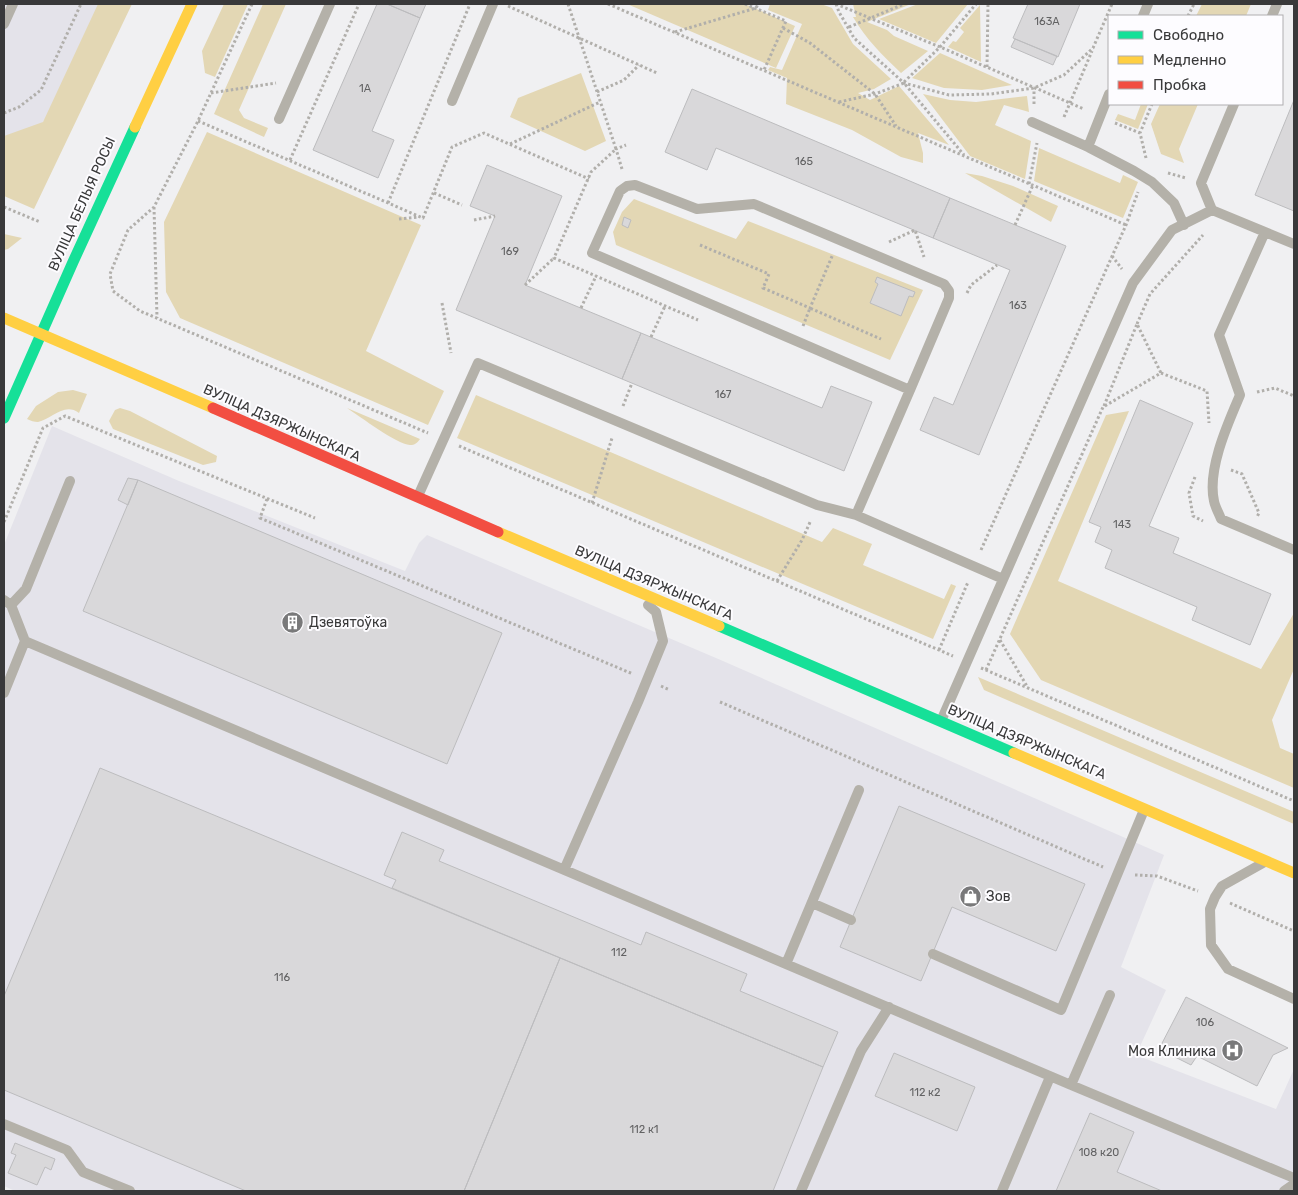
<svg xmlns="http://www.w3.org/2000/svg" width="1298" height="1195" viewBox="0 0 1298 1195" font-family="Rubik,sans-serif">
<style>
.built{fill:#e4e3ea}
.green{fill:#e3d7b4}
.building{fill:#d9d8da;stroke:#bcbcbe}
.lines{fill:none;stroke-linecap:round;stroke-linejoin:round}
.path{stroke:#b1afab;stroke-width:3;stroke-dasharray:2.5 2.5;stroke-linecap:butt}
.lane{stroke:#b4b1a9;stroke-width:10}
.fast{stroke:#16e098;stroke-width:11}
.slow{stroke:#ffcf43;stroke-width:11}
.jam{stroke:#f24e42;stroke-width:11}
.labels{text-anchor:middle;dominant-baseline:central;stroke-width:4;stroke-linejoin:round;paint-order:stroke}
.number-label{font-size:11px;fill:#626263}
.street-label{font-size:14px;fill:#39393a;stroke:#fdfcff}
.poi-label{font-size:14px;fill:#39393a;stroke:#fdfcff;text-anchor:start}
</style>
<rect width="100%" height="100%" fill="#f0f0f2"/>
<path class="built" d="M 4,4 L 116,4 L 4,185 Z
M 52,426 L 179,481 L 405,571 L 419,543 L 427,535 L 723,661 L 1164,855 L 1121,967 L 1166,990 L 1136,1055 L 1276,1109 L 1294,1069 L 1294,1191 L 15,1191 L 4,1186 L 4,545 Z"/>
<path class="green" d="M 98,4 L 132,4 L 34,209 L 4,196 L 4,136 L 43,122 Z
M 224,4 L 248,4 L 215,77 L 205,73 L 202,51 Z
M 263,4 L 286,4 L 239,110 L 244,118 L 268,128 L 264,137 L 214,114 Z
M 627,4 L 745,4 L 795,26 L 776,68 Z
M 770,4 L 821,4 L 832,8 L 853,44 L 891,79 L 874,89 L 858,93 L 870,100 L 899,86 L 949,145 L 918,133 L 923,153 L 923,163 L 901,157 L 852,130 L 786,104 L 787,78 L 768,70 L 770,67 L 782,70 L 802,24 L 768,10 Z
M 853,4 L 911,4 L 867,22 L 887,30 L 894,36 L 928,51 L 901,73 C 882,55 866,39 853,17 L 856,17 Z
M 918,4 L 968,4 L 936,43 L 879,19 Z
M 1202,4 L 1251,4 L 1246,16 L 1196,16 Z
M 980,5 L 981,62 L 948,47 L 953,41 L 956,42 L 964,32 L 960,28 Z
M 940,53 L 1012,85 L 982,90 L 944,88 L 912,78 Z
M 581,73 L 606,141 L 585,151 L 510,117 L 518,98 Z
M 923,94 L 950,100 L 976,102 L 1027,96 L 1029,112 L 1004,105 L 995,125 L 1031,141 L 1025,179 L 970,156 Z
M 1141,104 L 1148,104 L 1138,129 L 1115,120 L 1118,114 L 1135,120 Z
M 1160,104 L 1198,104 L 1179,149 L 1184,163 L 1161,154 L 1151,124 Z
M 207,132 L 421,225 L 366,351 L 444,391 L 428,425 L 180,318 L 166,292 L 164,222 Z
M 1039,148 L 1120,183 L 1123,175 L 1138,182 L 1123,218 L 1034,181 Z
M 965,173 L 982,176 L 1013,186 L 1058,206 L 1051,222 Z
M 634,199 L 736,239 L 748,221 L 923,290 L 890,360 L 616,245 L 613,232 L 622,212 Z
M 4,234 L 22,238 L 8,249 L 4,250 Z
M 73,390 L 87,394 L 79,413 C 64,402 52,419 38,422 C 34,422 31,421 27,419 L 36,406 L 58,392 Z
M 476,395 L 822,542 L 833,528 L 872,544 L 863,565 L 944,599 L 951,584 L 956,586 L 933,639 L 457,438 Z
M 120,408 L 130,411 L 217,456 L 216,462 L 203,465 L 113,429 L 109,421 L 115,410 Z
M 347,408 L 420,439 C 417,443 415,445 410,445 C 396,444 361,417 347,408 Z
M 1129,411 L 1058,581 L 1261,669 L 1294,613 L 1294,669 L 1272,720 L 1280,748 L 1294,754 L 1294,788 L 1041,680 L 1010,634 L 1106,415 Z
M 978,677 L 1294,812 L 1294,824 L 984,690 Z"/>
<path class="building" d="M 377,4 L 387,4 L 420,18 L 372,131 L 394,140 L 378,178 L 313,150 Z
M 387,4 L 426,4 L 420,18 Z
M 1028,4 L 1080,4 L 1058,57 L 1013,38 Z
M 1015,39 L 1057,56 L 1053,65 L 1011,47 Z
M 692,89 L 950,198 L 933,238 L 716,148 L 707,170 L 665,152 Z
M 1294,100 L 1294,211 L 1255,195 Z
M 487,165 L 562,196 L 525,285 L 641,333 L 622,379 L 456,310 L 495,216 L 470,206 Z
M 950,198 L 1066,246 L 979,455 L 920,430 L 934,397 L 953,405 L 1010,270 L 933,238 Z
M 624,217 L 631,220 L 628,228 L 622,225 Z
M 877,277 L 915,292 L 913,297 L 909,296 L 901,316 L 870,303 L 878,284 L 875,282 Z
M 641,333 L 822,408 L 831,386 L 872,402 L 844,471 L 622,379 Z
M 1140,400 L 1193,423 L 1149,526 L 1179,538 L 1173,553 L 1271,594 L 1250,645 L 1192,620 L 1197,607 L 1105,568 L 1112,550 L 1095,542 L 1101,527 L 1089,522 Z
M 128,478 L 138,480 L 128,505 L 118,500 Z
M 138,480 L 502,633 L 447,764 L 83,611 Z
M 100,768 L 560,958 L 464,1191 L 246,1191 L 4,1090 L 4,996 Z
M 899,806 L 1085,884 L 1056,951 L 952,907 L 921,981 L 840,947 Z
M 402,832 L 444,850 L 439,861 L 641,945 L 646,932 L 747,974 L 740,991 L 838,1032 L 823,1067 L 392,888 L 396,880 L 384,875 Z
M 560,958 L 823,1067 L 773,1191 L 464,1191 Z
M 1186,997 L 1288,1048 L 1273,1055 L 1257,1086 L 1197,1056 L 1191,1065 L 1159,1049 Z
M 894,1053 L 975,1087 L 957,1131 L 875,1096 Z
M 1090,1113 L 1134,1132 L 1117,1172 L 1162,1191 L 1056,1191 Z
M 15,1143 L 55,1159 L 51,1170 L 45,1167 L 37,1185 L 8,1173 L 16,1155 L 11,1153 Z"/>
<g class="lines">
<path class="path" d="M 252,4 L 198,121 L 154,207 L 128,230 L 110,274 L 113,291 L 140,311 L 428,433
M 568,4 L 616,149 L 591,172 L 554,258 L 698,320
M 608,4 L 1126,225
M 745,4 L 786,21 L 764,70
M 836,4 L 839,12 L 854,38 L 904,83 L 949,95 L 991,94 L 1034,88 L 1064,75 L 1093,48 L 1112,4
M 836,4 L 940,47 L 1084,109
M 508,6 L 657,73
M 1188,16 L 1194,4
M 849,27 L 904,4
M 783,28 L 810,43 L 875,94 L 896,126
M 675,32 L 756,8 L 758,4
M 987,67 L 988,4
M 904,82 L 940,47 L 976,4
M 597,92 L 624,80 L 639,65
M 211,93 L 276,83
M 839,102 L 875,94 L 904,83 L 964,155
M 1034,104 L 1034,88
M 4,113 L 19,107 L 41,90 L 81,4
M 1064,117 L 1092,51
M 198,121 L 423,218 L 452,147 L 484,133 L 589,179
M 1115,123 L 1140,133
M 510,144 L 600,102
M 1146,158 L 1140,133 L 1152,104
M 290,160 L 359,4
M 622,169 L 616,149 L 626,145
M 1168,173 L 1186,178
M 1029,184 L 1037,143
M 434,193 L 462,205
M 388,203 L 470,4
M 4,207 L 40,222
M 154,207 L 157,318
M 399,219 L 419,217
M 474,220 L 495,216
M 1015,225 L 1033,185
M 889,242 L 915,230 L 924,257
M 700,245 L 769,274 L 763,288 L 810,308 L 833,254
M 1112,256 L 1122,269
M 525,285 L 554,258
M 967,293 L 971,285 L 997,265
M 442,303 L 451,353
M 581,308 L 596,276
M 1137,324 L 1150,294 L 1203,235
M 803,326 L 810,308 L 881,339
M 651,337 L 665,306
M 1257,392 L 1275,388 L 1294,396
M 623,406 L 632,383
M 1104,406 L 1137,324 L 1161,373
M 459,446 L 953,656
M 1231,470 L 1242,474 L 1259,513 L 1257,517
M 1195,477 L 1189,493 L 1193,516 L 1203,521
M 267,499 L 260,518 L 633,674
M 592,503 L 612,438
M 4,522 L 43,428 L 65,416 L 315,518
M 981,550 L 1126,225 L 1138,192
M 777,581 L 802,540 L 811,520
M 1000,640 L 1028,688
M 939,650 L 968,582
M 981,668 L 1294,801
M 986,670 L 1103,407 L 1161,373 L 1207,391 L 1209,423
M 661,686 L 670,690
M 720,702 L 1103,867
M 1135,875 L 1157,876 L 1198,891
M 1230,903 L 1294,931"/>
<path class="lane" d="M 1143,16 L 1148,4
M 1272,16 L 1277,4
M 4,24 L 13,4
M 452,101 L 493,4
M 279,119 L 330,4
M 1032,122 L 1088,147 L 1134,171 L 1152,182 L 1174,203 L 1184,225
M 1088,147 L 1109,94
M 1212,210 L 1201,183 L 1234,104
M 1265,232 L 1219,335 L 1240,395 C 1228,423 1207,469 1214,501 C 1215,507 1219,513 1221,519 L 1294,550
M 418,496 L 478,363 L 817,505 L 856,515 L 1003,579
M 856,515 L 910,390 L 592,253 L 620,191 L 627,186 L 635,185 L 697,209 L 754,204 L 944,284 L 949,291 L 949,298 L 910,390
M 4,600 L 11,605 L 25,641 L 1071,1085 L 1294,1178
M 11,605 L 26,589 L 70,481
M 4,693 L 25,641
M 941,721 L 1133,283 L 1172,230 L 1212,210 L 1294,244
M 1263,863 L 1222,886 L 1215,897 L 1210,909 L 1211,945 L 1228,969 L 1294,999
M 564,870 L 638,702 L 663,641 L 656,612 L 648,605
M 812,903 L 851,920
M 933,954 L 1061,1010 L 1144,810
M 786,964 L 859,790
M 1071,1085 L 1110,995
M 4,1124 L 67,1150 L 83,1172 L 130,1191
M 801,1191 L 861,1051 L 889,1007
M 1002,1191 L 1050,1077
M 1284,1191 L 1294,1184"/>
<path class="fast" d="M 4,418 L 73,262 L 135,127
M 719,626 L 1014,753"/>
<path class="slow" d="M 135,127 L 192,4
M 4,318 L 213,408
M 498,532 L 719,626
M 1014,753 L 1294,873"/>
<path class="jam" d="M 213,408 L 498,532"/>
</g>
<defs>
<symbol id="building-disc" viewBox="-11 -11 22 22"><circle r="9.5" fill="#79797a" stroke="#fdfcff"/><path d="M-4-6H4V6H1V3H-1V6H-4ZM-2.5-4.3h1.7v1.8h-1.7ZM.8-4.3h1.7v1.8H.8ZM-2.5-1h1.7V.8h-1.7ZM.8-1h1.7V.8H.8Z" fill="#fff"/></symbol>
<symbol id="shop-disc" viewBox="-11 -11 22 22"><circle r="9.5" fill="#79797a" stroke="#fdfcff"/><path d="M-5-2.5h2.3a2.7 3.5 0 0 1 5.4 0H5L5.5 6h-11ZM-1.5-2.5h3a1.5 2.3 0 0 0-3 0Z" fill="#fff"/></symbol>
<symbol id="hospital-disc" viewBox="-11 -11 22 22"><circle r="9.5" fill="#79797a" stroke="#fdfcff"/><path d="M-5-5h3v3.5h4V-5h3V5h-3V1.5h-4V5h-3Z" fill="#fff"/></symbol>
</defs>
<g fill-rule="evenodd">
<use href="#building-disc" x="280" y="610" width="25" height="25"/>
<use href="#shop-disc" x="958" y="884" width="25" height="25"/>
<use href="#hospital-disc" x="1220" y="1038" width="25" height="25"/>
</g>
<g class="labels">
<g class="number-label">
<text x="1047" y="21">163А</text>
<text x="365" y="88">1А</text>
<text x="804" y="161">165</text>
<text x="510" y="251">169</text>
<text x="1018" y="305">163</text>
<text x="723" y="394">167</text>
<text x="1122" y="524">143</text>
<text x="619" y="952">112</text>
<text x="282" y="977">116</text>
<text x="1205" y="1022">106</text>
<text x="925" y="1092">112 к2</text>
<text x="644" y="1129">112 к1</text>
<text x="1099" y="1152">108 к20</text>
</g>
<g class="street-label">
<text transform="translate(82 204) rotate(-66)">ВУЛІЦА БЕЛЫЯ РОСЫ</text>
<text transform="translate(282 423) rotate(24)">ВУЛІЦА ДЗЯРЖЫНСКАГА</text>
<text transform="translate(654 583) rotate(23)">ВУЛІЦА ДЗЯРЖЫНСКАГА</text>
<text transform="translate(1027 742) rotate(23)">ВУЛІЦА ДЗЯРЖЫНСКАГА</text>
</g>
<g class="poi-label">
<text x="309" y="622">Дзевятоўка</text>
<text x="986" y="896">Зов</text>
<text x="1216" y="1051" text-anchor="end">Моя Клиника</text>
</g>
</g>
<rect width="1298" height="1195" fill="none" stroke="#39393a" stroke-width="10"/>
<rect x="1108" y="15" width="175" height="90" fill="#fdfcff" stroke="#afaeb0"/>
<rect x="1118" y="31" width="25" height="8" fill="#16e098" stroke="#afaeb0"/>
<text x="1153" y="40" font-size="15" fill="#39393a">Свободно</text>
<rect x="1118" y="56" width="25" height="8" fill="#ffcf43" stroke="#afaeb0"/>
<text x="1153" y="65" font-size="15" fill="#39393a">Медленно</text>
<rect x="1118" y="81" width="25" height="8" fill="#f24e42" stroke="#afaeb0"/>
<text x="1153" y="90" font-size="15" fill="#39393a">Пробка</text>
</svg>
